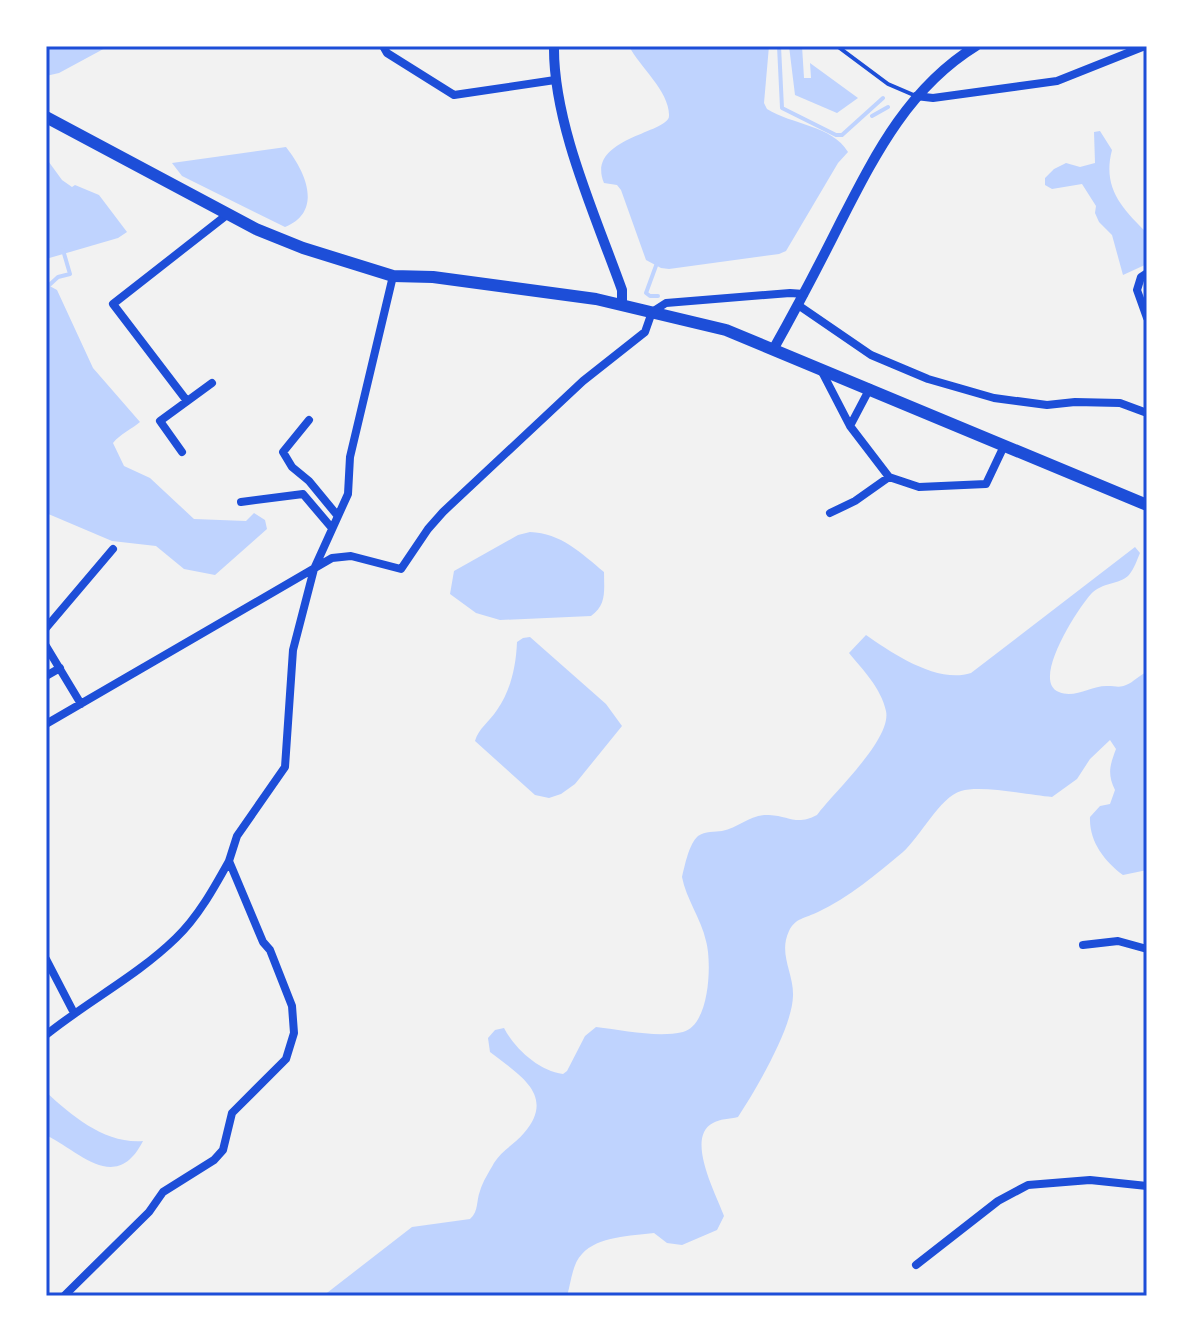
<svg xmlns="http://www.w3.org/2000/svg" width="1193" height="1342" viewBox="0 0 1193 1342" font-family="Raleway,sans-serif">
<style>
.water{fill:#bfd3fe}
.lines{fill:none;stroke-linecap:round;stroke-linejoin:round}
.stream{stroke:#bfd3fe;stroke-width:4}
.service{stroke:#1d4ed8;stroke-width:4}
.minor{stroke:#1d4ed8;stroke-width:8}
.tertiary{stroke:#1d4ed8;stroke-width:10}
.primary{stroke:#1d4ed8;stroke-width:12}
.neatline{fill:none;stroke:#1d4ed8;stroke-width:3}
</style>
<rect width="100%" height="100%" fill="#f2f2f2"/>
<path class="water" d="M 46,46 L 109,46 L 59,73 L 46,76 Z
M 629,46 L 769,46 L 764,103 L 767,109 C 792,125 832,125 848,152 L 838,163 L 786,251 L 779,254 L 669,269 L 661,268 L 646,260 L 621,190 L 617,185 L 604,183 C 585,138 669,133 669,116 C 670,92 639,66 629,46 Z
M 789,46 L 802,46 L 804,78 L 811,78 L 810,63 L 858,98 L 837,113 L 795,95 Z
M 1100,131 L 1112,150 C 1102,188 1122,208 1147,233 L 1147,264 L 1123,275 L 1112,235 L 1099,222 L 1095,213 L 1096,206 L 1082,184 L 1052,189 L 1045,185 L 1045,178 L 1054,169 L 1066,163 L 1080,167 L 1095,163 L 1094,132 Z
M 286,147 C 305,171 324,211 285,227 L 182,176 L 172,163 Z
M 46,158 L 62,180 L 72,187 L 75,185 L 99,195 L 127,232 L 118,238 L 46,259 Z
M 46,284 L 57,290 L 93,368 L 140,422 C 132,429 120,434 113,443 L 124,466 L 150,478 L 194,519 L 246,521 L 254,513 L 265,520 L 267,529 L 215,575 L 184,569 L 156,546 L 112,541 L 46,513 Z
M 530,532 C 561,533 581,553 604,572 C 604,590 607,605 591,616 L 500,620 L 476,613 L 450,594 L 454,571 L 518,535 Z
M 1135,547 L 1140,553 C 1137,560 1134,569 1129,575 C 1119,585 1102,582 1091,594 C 1079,607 1030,681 1059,692 C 1075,699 1092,685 1108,686 C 1115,686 1120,688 1126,685 C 1134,682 1139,675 1147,672 L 1147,870 L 1123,875 C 1104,861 1089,841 1090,817 L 1100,806 L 1110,804 L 1115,790 C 1107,774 1110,765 1116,749 L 1110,740 L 1090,759 L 1077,779 L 1052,797 C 1029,795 982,785 961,791 C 940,797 920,837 903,852 C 878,873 848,898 818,912 C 806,918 795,918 789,931 C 778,954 794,973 793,996 C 792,1029 756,1089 738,1117 C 730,1119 719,1119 713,1123 C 685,1137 716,1194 724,1216 L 717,1230 L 682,1245 L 667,1243 L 654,1233 C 631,1236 598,1236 582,1254 C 572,1264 571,1283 567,1296 L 323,1296 L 412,1227 L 470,1219 C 479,1211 476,1201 480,1191 C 483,1181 489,1172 494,1163 C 501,1151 515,1144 524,1133 C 557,1095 518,1074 490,1052 L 488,1038 L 495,1030 L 504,1028 C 515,1049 539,1071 563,1074 L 567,1071 L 585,1036 L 596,1027 C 623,1030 657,1038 683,1032 C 710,1025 712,962 706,941 C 701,918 686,899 682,877 C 685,865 689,844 698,836 C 705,831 715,832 722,831 C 739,828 750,814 769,815 C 790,816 796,826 817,815 C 834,792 892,739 886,711 C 881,688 863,670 849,653 L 866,635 C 892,653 937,684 971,673 Z
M 530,637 L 606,704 L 622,726 L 575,784 L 561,794 L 549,798 L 535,795 L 475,741 C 478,729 490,721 497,710 C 511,690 516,666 517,642 L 523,638 Z
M 46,1092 C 72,1116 105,1144 143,1141 C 116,1194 80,1152 46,1135 Z"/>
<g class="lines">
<path class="stream" d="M 779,46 L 782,108 L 836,135 L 842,135 L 883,98
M 872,116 L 888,107
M 657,263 L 646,293 L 650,296 L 658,296
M 46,288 L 58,277 L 70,274 L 63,250"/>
<path class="service" d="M 837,46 L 888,84 L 916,96"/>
<path class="minor" d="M 383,46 L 387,53 L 454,95 L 555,80
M 916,96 L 933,98 L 1057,81 L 1145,46
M 1147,273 L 1141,277 L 1137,290 L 1147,318
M 798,305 L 871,355 L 928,379 L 994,398 L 1047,405 L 1075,402 L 1120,403 L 1147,413
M 820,368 L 850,426 L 870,388
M 187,401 L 113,304 L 228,214
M 309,420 L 283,452 L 292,467 L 309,481 L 337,515
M 850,426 L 889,477 L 919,487 L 986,484 L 1004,446
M 182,452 L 160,421 L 212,383
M 241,502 L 303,494 L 331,527
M 830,513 L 855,501 L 889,477
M 46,628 L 113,549
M 46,646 L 81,704
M 46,676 L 60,668
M 46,724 L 332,558 L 351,556 L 401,569 L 428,529 L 443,512 L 583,381 L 645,332 L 652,312 L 666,303 L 790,293 L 804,294
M 1083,945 L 1118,941 L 1147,949
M 46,959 L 74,1013
M 46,1035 C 88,1001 137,976 176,938 C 198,917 214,888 229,861
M 916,1265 L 998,1201 L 1028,1185 L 1090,1180 L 1147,1186
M 64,1296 L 149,1212 L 163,1192 L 214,1160 L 223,1150 L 232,1113 L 286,1059 L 294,1033 L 292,1006 L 270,950 L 263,942 L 229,861 L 237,836 L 285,767 L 293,650 L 314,569 L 348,494 L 350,457 L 393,276"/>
<path class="tertiary" d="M 554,46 C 553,124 596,217 622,290 L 622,305
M 774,348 C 797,307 819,265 840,223 C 875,155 908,88 976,46"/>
<path class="primary" d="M 46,117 L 256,229 L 303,248 L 393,276 L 433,277 L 596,299 L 726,330 L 1147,505"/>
</g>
<rect width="1193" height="1342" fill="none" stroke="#ffffff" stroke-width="96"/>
<rect x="48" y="48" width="1097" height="1246" class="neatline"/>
</svg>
